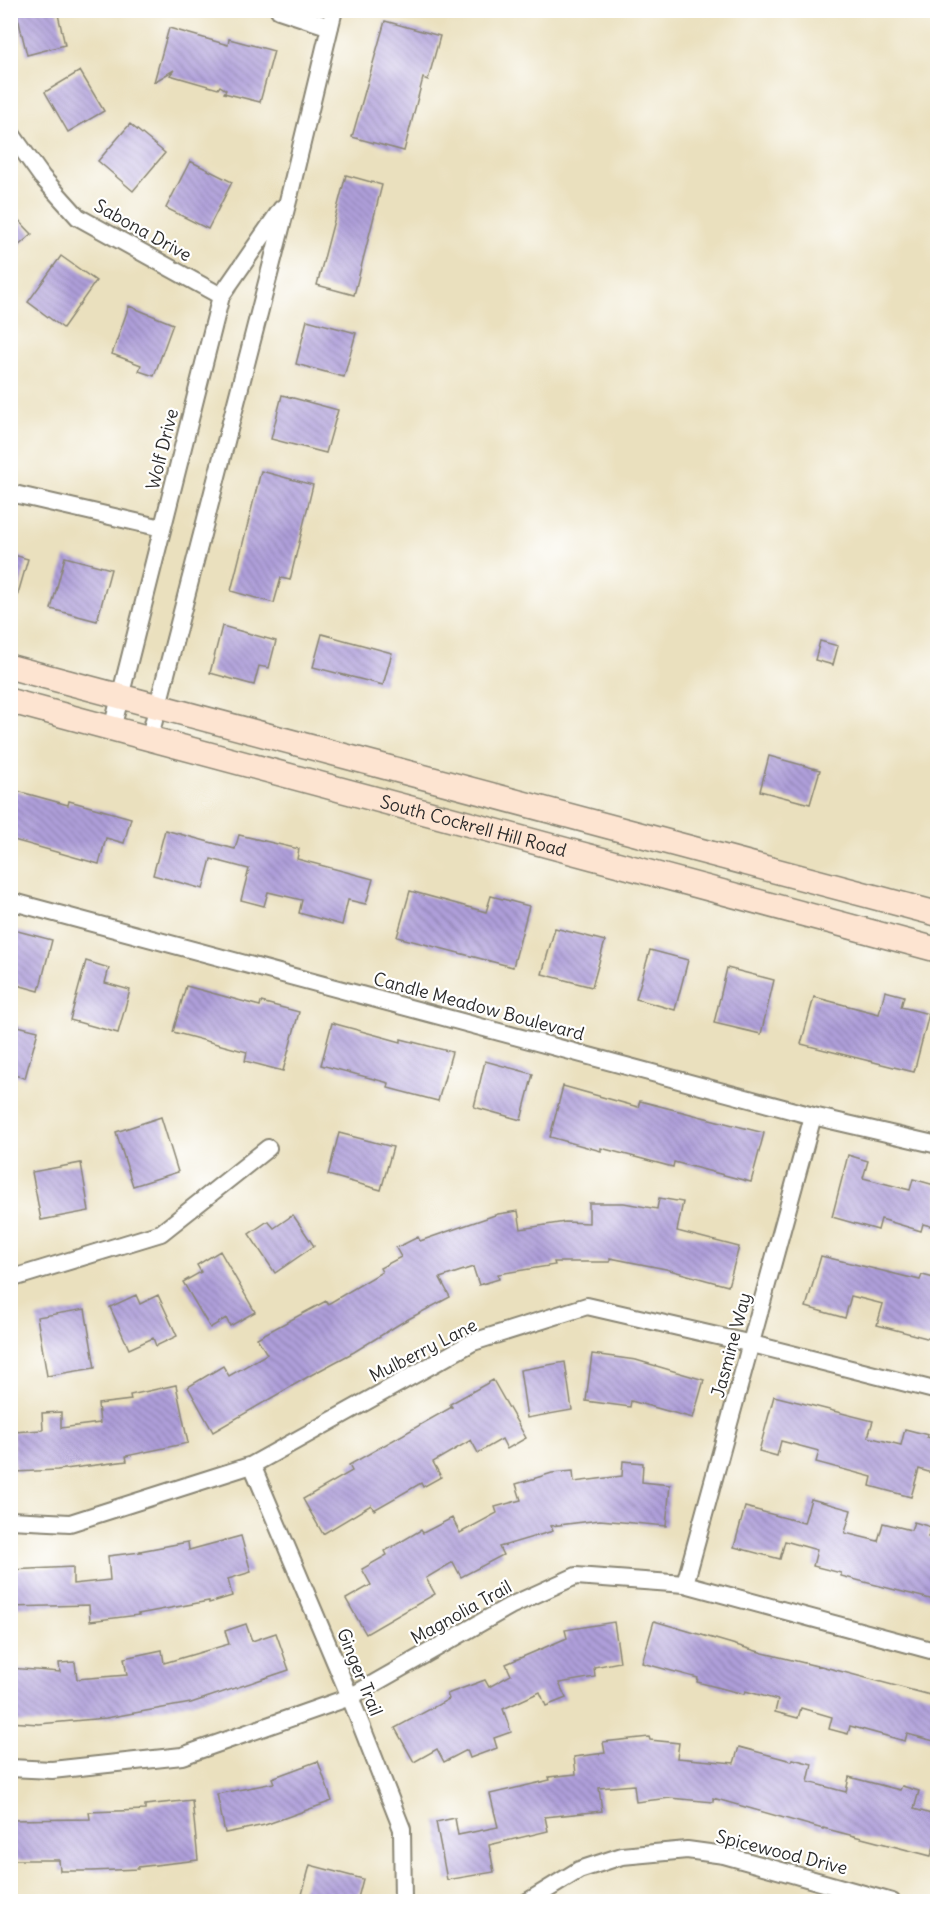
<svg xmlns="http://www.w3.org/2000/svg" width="948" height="1912" viewBox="0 0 948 1912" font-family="Delius,sans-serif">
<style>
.building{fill:url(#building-back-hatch)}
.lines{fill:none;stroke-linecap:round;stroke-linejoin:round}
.street-casing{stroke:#8a8674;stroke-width:20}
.secondary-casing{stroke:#8a8674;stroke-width:27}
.street{stroke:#fff;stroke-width:16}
.secondary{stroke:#fde4d1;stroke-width:24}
.labels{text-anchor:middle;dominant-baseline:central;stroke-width:4.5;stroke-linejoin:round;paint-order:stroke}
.street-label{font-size:18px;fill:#2b2b2b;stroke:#fff}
</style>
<defs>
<pattern id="building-back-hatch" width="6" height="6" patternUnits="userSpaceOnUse" patternTransform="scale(1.5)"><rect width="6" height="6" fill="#af9fda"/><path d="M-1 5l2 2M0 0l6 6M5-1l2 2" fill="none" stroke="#8f82b1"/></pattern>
</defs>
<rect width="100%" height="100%" fill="#fff"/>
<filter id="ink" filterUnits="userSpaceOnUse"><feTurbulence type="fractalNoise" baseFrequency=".0167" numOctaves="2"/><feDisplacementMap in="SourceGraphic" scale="12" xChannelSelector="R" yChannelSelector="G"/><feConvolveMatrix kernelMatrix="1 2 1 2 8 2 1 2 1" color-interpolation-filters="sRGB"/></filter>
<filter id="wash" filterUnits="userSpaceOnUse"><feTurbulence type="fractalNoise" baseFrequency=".008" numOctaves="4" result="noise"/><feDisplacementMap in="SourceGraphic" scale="24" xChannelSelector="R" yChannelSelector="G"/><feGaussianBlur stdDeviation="1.35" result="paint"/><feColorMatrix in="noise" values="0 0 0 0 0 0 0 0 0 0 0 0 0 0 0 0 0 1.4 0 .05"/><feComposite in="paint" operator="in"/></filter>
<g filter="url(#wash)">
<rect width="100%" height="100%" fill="#eae0be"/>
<g id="blocks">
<path class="building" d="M 16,10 L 57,10 L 65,45 L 27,55 Z
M 385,21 L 440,36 L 428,80 L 423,78 L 404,151 L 352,137 Z
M 169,28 L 228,45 L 229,39 L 274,51 L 260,102 L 224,93 L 226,90 L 220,86 L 218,89 L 170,75 L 174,70 L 154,82 Z
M 80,71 L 104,111 L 68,132 L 45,92 Z
M 130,124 L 165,153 L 133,191 L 98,161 Z
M 190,161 L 232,182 L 208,229 L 166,208 Z
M 346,175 L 382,185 L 354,295 L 317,285 Z
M 10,211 L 32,234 L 10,253 Z
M 61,256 L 96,281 L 63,328 L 28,302 Z
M 129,306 L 173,324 L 154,376 L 139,371 L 141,365 L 112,354 Z
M 307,320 L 356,333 L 344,377 L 296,364 Z
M 282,395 L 338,410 L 326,453 L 271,439 Z
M 261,471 L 313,485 L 290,580 L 281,578 L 274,603 L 231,591 Z
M 10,554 L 28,559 L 15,604 L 10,604 Z
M 65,557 L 111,569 L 97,621 L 51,609 Z
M 222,626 L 276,641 L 269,668 L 259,666 L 254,685 L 210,673 Z
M 322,634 L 392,653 L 383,685 L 313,667 Z
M 820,641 L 838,646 L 833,665 L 815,660 Z
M 769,756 L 820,770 L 810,804 L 760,791 Z
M 10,789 L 68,805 L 69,801 L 131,818 L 124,843 L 106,838 L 99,864 L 10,839 Z
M 165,830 L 235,849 L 239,835 L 299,849 L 297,859 L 373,879 L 366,904 L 348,900 L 342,925 L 299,913 L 302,900 L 268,892 L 264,906 L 241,900 L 249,869 L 211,859 L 203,889 L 153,875 Z
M 410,891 L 486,912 L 491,896 L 529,906 L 513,967 L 397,937 Z
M 555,928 L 605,941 L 592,987 L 542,974 Z
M 10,929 L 52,940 L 39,991 L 10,983 Z
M 650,950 L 688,960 L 675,1010 L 636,999 Z
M 86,961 L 109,968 L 105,983 L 130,990 L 118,1033 L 70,1020 Z
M 727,968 L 774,980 L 761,1034 L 714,1023 Z
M 186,986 L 260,1006 L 261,1002 L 299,1012 L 283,1071 L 245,1061 L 247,1052 L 173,1032 Z
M 885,991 L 904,996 L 901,1007 L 929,1014 L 914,1072 L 801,1044 L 814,997 L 879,1014 Z
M 332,1023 L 401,1042 L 401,1039 L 452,1052 L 438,1101 L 388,1088 L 389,1083 L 321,1065 Z
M 10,1024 L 38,1031 L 25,1078 L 10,1074 Z
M 485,1061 L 533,1074 L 521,1120 L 474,1107 Z
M 563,1086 L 638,1107 L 640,1101 L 764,1133 L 751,1182 L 674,1162 L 673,1167 L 601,1148 L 601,1151 L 550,1137 Z
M 161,1117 L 178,1172 L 133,1186 L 116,1132 Z
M 339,1133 L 393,1147 L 381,1190 L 328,1175 Z
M 848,1155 L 868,1161 L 863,1178 L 910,1190 L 913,1179 L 938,1186 L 938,1228 L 923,1224 L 921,1231 L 881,1219 L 878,1230 L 832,1217 Z
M 81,1163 L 89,1211 L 41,1220 L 32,1172 Z
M 659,1198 L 683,1202 L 677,1231 L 739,1247 L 728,1286 L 666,1269 L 610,1258 L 610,1262 L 554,1262 L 555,1265 L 498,1274 L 499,1279 L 479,1285 L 473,1267 L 440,1278 L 450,1297 L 401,1323 L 354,1352 L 311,1375 L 213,1432 L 188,1387 L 223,1366 L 229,1376 L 267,1354 L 257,1338 L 326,1301 L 328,1304 L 382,1272 L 380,1268 L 401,1257 L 396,1248 L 418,1237 L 420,1241 L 498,1214 L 518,1211 L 521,1229 L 565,1222 L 589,1223 L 589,1203 L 624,1203 L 657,1209 Z
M 293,1215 L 314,1246 L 275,1273 L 249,1234 L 268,1221 L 274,1228 Z
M 220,1251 L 255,1312 L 230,1326 L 226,1318 L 210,1328 L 183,1282 L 201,1272 L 197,1265 Z
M 821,1256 L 920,1280 L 922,1275 L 938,1279 L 938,1341 L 877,1325 L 883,1304 L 851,1296 L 845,1318 L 806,1307 Z
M 136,1295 L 140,1304 L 158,1295 L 177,1336 L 156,1346 L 153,1338 L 129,1349 L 110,1307 Z
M 85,1309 L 95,1368 L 47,1376 L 37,1317 Z
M 592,1354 L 636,1360 L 704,1380 L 693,1418 L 631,1401 L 630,1407 L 586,1401 Z
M 565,1362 L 572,1410 L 527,1418 L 520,1370 Z
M 493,1380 L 526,1438 L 507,1449 L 502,1439 L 478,1453 L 471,1440 L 433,1462 L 441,1477 L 423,1487 L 421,1483 L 374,1510 L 371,1505 L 323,1534 L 303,1499 L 352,1471 L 349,1465 L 452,1407 L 450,1404 Z
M 176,1385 L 188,1443 L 126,1456 L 127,1461 L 57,1470 L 15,1472 L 13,1432 L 43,1430 L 42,1413 L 61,1412 L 61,1428 L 100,1423 L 98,1404 L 131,1400 L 130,1395 Z
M 774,1396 L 873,1421 L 868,1437 L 901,1445 L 905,1429 L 928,1435 L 927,1437 L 938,1440 L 938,1475 L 919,1469 L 911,1497 L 870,1486 L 872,1477 L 816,1462 L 819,1451 L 781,1441 L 777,1456 L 759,1451 Z
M 623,1461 L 643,1463 L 642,1482 L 670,1485 L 666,1526 L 600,1520 L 551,1526 L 553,1531 L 499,1547 L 503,1555 L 461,1577 L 453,1562 L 426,1578 L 435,1594 L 366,1634 L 346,1599 L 371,1585 L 362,1569 L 387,1555 L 385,1551 L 421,1530 L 423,1533 L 452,1518 L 460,1533 L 497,1513 L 495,1507 L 521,1500 L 516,1484 L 552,1473 L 573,1471 L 574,1482 L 622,1476 Z
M 811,1499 L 851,1510 L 845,1533 L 878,1541 L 883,1523 L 911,1530 L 914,1522 L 931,1527 L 928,1537 L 938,1540 L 938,1601 L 841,1576 L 841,1573 L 813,1566 L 817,1550 L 785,1541 L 780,1559 L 734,1547 L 745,1507 L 804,1523 Z
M 241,1536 L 251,1572 L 228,1579 L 232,1596 L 209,1603 L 209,1601 L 138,1614 L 139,1615 L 90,1621 L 89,1605 L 10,1607 L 10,1570 L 73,1567 L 73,1584 L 110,1580 L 108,1556 L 141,1552 L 140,1551 L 188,1542 L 189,1550 Z
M 654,1621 L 763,1653 L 817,1666 L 817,1665 L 938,1697 L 938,1742 L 907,1734 L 905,1741 L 850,1726 L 848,1734 L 829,1729 L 832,1717 L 801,1708 L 798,1718 L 775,1712 L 778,1700 L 745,1691 L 744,1694 L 697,1682 L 698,1678 L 642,1663 Z
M 614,1622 L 620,1662 L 594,1667 L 595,1677 L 559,1683 L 566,1698 L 546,1706 L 540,1692 L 503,1709 L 511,1732 L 494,1738 L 497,1748 L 470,1758 L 467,1750 L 444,1762 L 437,1749 L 414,1762 L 395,1728 L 449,1699 L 447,1694 L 485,1680 L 489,1687 L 511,1675 L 506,1664 L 567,1638 L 565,1630 Z
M 246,1624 L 252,1641 L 276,1633 L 289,1670 L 191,1703 L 106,1718 L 39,1724 L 10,1722 L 10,1668 L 60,1672 L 59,1663 L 75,1662 L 77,1679 L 127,1675 L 124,1658 L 162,1650 L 164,1663 L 229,1644 L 225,1631 Z
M 649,1737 L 650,1740 L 679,1743 L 677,1758 L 734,1763 L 739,1747 L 792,1761 L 793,1759 L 812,1764 L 808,1782 L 846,1792 L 849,1777 L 900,1790 L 902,1786 L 919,1791 L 914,1809 L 938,1816 L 938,1833 L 931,1856 L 823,1828 L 823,1829 L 713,1798 L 713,1802 L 670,1798 L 636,1802 L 634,1785 L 599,1788 L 602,1811 L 545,1817 L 548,1831 L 489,1845 L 494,1872 L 447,1880 L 436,1822 L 455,1818 L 458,1835 L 498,1827 L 490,1794 L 550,1780 L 549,1777 L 576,1774 L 574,1757 L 605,1753 L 603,1742 Z
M 318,1761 L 332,1801 L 265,1825 L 225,1833 L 217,1794 L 274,1783 L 272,1778 Z
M 192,1800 L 198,1860 L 138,1867 L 138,1869 L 92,1871 L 60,1871 L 59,1860 L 10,1860 L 10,1820 L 90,1819 L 89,1812 L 145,1810 L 145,1805 Z
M 310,1865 L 363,1879 L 357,1902 L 300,1902 Z"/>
</g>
</g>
<g filter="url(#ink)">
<use href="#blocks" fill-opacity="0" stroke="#8a8674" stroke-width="1.5"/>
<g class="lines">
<defs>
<path id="street" d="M 279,10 L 330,27
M 10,132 L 42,177 L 78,217 L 221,296
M 10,493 L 162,528
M 112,729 L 221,296 L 282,208
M 149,740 L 289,197 L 334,10
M 10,901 L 813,1116 L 938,1145
M 10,1279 L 161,1233 L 268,1148
M 252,1465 L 350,1697 L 402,1829 L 403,1902
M 10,1520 L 70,1523 L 252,1465 L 473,1342 L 587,1306 L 752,1344 L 938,1391
M 685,1584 L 813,1116
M 10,1768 L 52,1770 L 182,1756 L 350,1697 L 510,1606 L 576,1576 L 685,1584 L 938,1652
M 527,1902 L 579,1870 L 622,1856 L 687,1850 L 724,1855 L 892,1902"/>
<g id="secondary">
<path d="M 10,667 L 938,914"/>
<path id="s1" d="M 10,701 L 938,950"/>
</g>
</defs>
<use href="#street" class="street-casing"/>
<use href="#secondary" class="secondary-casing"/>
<use href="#street" class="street"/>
<use href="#secondary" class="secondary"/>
</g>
</g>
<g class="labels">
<g class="street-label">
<text transform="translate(143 230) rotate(29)">Sabona Drive</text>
<text transform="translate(162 449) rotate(-76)">Wolf Drive</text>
<text stroke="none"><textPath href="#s1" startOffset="480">South Cockrell Hill Road</textPath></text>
<text transform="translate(479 1006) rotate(15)">Candle Meadow Boulevard</text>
<text transform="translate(731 1345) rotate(-75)">Jasmine Way</text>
<text transform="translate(423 1350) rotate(-27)">Mulberry Lane</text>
<text transform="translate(461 1612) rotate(-29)">Magnolia Trail</text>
<text transform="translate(360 1672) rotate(68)">Ginger Trail</text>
<text transform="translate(782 1852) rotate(14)">Spicewood Drive</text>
</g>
</g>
<rect width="948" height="1912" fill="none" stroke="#fff" stroke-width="36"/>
</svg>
